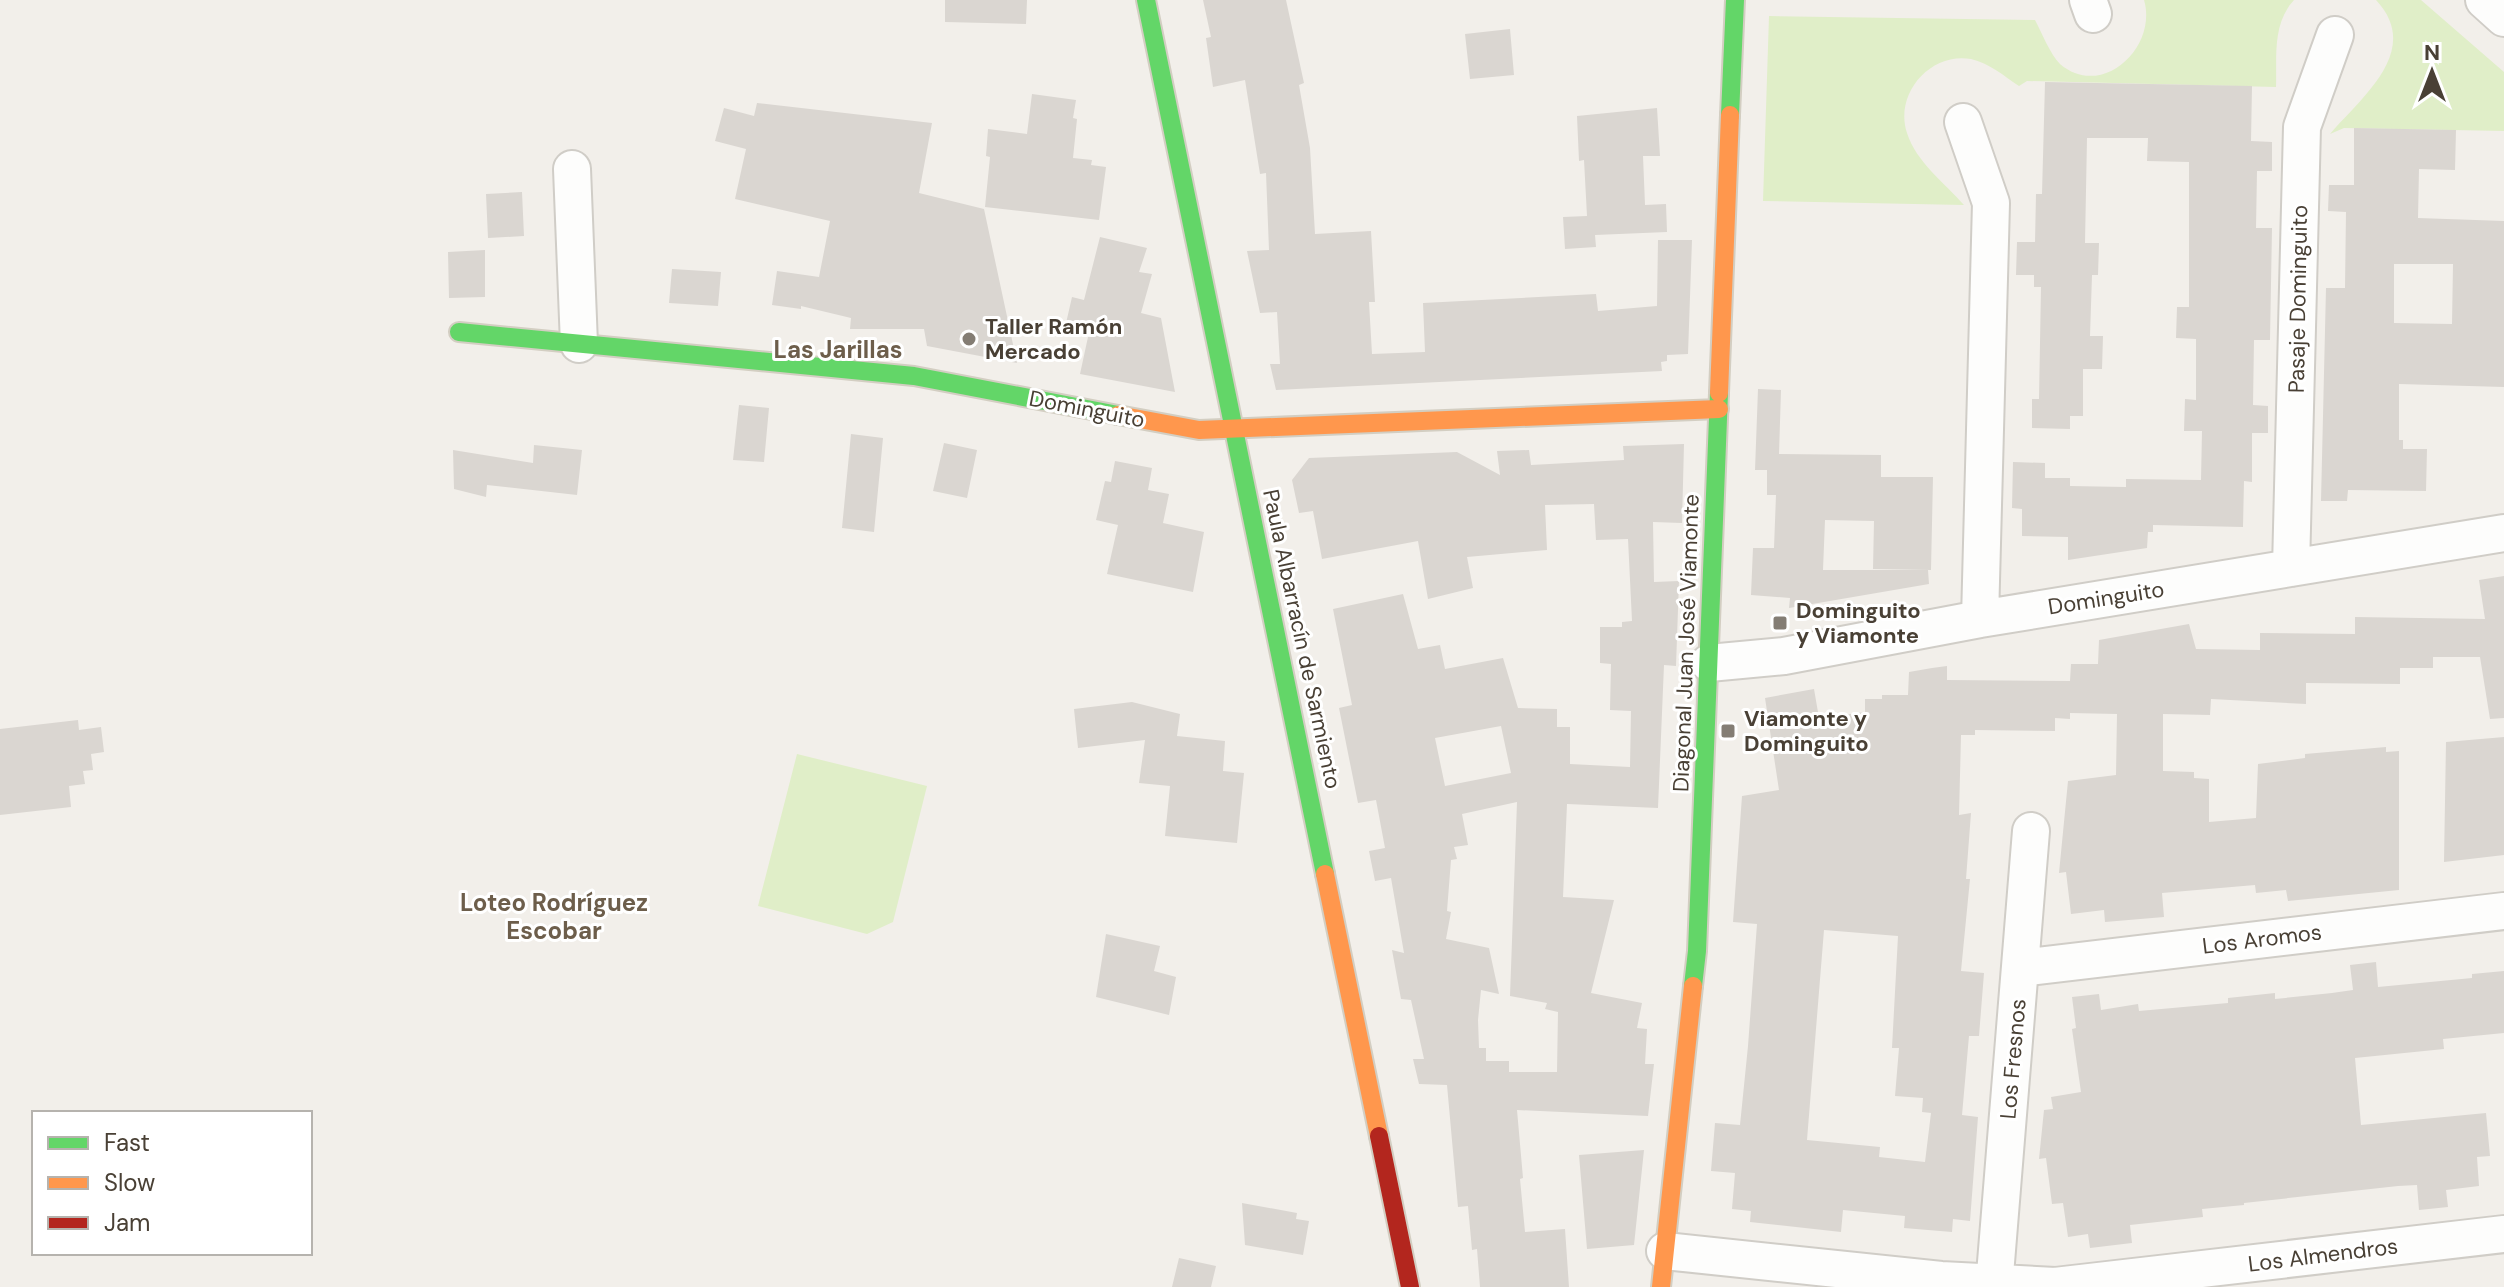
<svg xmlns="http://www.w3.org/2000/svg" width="2504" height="1287" viewBox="0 0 2504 1287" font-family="'DM Sans',sans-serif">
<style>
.green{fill:#e0eec8}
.building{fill:#dad6d1;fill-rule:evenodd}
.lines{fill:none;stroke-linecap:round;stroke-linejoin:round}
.street-casing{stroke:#d0cdc7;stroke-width:40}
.fast-casing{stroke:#d3cec2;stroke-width:22}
.slow-casing{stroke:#d3cec2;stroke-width:22}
.jam-casing{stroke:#d3cec2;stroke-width:22}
.street{stroke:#fdfdfc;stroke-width:36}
.fast{stroke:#63d668;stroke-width:18}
.slow{stroke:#ff974d;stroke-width:18}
.jam{stroke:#b3261e;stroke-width:18}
.poi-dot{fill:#847d74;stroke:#fff;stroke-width:3}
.labels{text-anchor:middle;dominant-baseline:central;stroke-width:6;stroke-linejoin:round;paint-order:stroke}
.street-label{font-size:22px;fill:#494035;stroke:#fff}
.poi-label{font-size:22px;font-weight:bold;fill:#494035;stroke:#fff;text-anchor:start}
.neighbourhood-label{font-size:24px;font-weight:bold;fill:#6d5e4b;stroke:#fff}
</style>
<rect width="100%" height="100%" fill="#f2efea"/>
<path class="green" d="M 2144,0 L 2294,0 C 2272,24 2277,56 2276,87 L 2027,81 L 2019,86 C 2004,76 1989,63 1971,59 C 1930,52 1894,94 1907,133 C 1916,162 1945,183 1964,205 L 1763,201 L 1769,16 L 2035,20 C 2042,33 2050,54 2060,64 C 2102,100 2158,47 2144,0 Z
M 2376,0 L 2421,0 L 2504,72 L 2504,131 L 2344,128 L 2330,134 C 2362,97 2423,50 2376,0 Z
M 797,754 L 927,786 L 893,922 L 867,934 L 758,906 Z"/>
<path class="building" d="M 945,0 L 1027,0 L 1026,24 L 945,22 Z
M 1203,0 L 1286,0 L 1304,83 L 1299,85 L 1310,148 L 1315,234 L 1371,231 L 1375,302 L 1369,302 L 1372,354 L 1425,352 L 1423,303 L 1596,294 L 1598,311 L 1657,306 L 1658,240 L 1692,240 L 1688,354 L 1667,355 L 1667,361 L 1661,362 L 1662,371 L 1276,390 L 1270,364 L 1280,364 L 1277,312 L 1260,313 L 1247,251 L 1269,250 L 1266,173 L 1260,174 L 1245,80 L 1213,87 L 1206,38 L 1211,37 Z
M 1510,29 L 1514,75 L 1470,79 L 1465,34 Z
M 2045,82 L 2252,86 L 2251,141 L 2272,142 L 2272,171 L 2257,171 L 2256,228 L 2272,228 L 2270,340 L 2254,340 L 2253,405 L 2268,406 L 2268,433 L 2252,433 L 2252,482 L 2244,481 L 2243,527 L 2153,525 L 2153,532 L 2148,532 L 2147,548 L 2068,560 L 2068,537 L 2022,536 L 2022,509 L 2012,508 L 2013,462 L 2045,463 L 2045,478 L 2070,478 L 2070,486 L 2126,487 L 2126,479 L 2201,480 L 2202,431 L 2184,431 L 2185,399 L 2196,400 L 2196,339 L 2176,338 L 2177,307 L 2189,307 L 2189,162 L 2147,161 L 2148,138 L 2087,138 L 2085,243 L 2099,243 L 2098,275 L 2092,275 L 2090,336 L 2103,336 L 2102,369 L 2083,369 L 2083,416 L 2070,416 L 2070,429 L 2032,428 L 2032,399 L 2039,399 L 2041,287 L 2034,287 L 2034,275 L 2016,275 L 2017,242 L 2035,242 L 2036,194 L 2042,194 Z
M 1032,94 L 1076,100 L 1073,118 L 1077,119 L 1073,158 L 1092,160 L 1091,165 L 1106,167 L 1099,220 L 985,207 L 990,157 L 986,156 L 988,129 L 1027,134 Z
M 757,103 L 932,123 L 919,193 L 984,209 L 1017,363 L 927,346 L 924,329 L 850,329 L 851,318 L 801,306 L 801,309 L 772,305 L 777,271 L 819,277 L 830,221 L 735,199 L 746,149 L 715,141 L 724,108 L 754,116 Z
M 1657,108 L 1660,156 L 1643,156 L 1645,205 L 1666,204 L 1667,232 L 1595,235 L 1596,247 L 1565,249 L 1563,217 L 1587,216 L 1584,160 L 1579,161 L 1577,116 Z
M 2354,128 L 2456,130 L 2455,170 L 2419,169 L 2418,218 L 2504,221 L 2504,387 L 2399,384 L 2399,440 L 2403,440 L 2403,449 L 2427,449 L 2426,491 L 2348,490 L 2347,501 L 2321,501 L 2326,288 L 2345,288 L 2346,212 L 2328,211 L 2329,185 L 2354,185 ZM 2394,264 L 2453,264 L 2452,324 L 2394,323 Z
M 522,192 L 524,236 L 488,238 L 486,194 Z
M 1100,237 L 1147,248 L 1139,272 L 1152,274 L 1141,313 L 1161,318 L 1175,392 L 1080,374 L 1088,337 L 1064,332 L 1072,297 L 1084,300 Z
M 485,250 L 485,297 L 449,298 L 448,252 Z
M 672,269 L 721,272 L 718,306 L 669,303 Z
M 1758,389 L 1781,390 L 1779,454 L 1881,455 L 1881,477 L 1933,477 L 1931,570 L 1873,569 L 1874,521 L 1825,520 L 1823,570 L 1928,570 L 1929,584 L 1789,608 L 1790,598 L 1751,595 L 1753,548 L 1774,548 L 1776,495 L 1767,495 L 1767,470 L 1755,470 Z
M 739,405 L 769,408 L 764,462 L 733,460 Z
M 851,434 L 883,438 L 874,532 L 842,528 Z
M 944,443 L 977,450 L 967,498 L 933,491 Z
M 1684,444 L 1682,523 L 1653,522 L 1654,582 L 1679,581 L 1676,666 L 1664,665 L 1658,808 L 1567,804 L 1563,897 L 1614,900 L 1591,993 L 1642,1003 L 1637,1028 L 1647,1029 L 1645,1064 L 1654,1064 L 1648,1116 L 1517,1110 L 1523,1178 L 1520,1179 L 1525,1232 L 1565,1229 L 1569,1287 L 1480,1287 L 1477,1249 L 1472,1250 L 1468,1206 L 1458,1207 L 1447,1085 L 1419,1084 L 1413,1059 L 1424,1059 L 1411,1000 L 1401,999 L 1392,950 L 1404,953 L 1391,878 L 1375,881 L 1369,851 L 1385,848 L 1376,800 L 1358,803 L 1339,708 L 1352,705 L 1333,609 L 1403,594 L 1418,649 L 1440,645 L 1445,669 L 1503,658 L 1518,708 L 1557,709 L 1557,727 L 1570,727 L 1570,764 L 1630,767 L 1631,711 L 1610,710 L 1611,664 L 1600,663 L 1600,627 L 1622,627 L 1622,622 L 1632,621 L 1628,539 L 1596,540 L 1594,504 L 1545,505 L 1547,550 L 1467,557 L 1473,588 L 1428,599 L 1418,541 L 1322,559 L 1313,511 L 1299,513 L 1292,480 L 1309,458 L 1457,452 L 1500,475 L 1497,451 L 1529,450 L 1531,465 L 1624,460 L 1623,446 ZM 1501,726 L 1511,773 L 1445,786 L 1435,738 ZM 1517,802 L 1510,996 L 1547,1003 L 1545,1009 L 1558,1012 L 1557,1072 L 1509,1072 L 1509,1061 L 1486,1061 L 1486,1048 L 1479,1048 L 1478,1020 L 1481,990 L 1499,994 L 1489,948 L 1446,939 L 1451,912 L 1447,911 L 1451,860 L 1457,859 L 1454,847 L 1468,845 L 1462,814 Z
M 534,445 L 582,450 L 577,495 L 487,485 L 486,497 L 454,489 L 453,450 L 533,463 Z
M 1115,461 L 1152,468 L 1148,490 L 1169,494 L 1163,523 L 1204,532 L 1193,592 L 1107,574 L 1118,525 L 1096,520 L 1105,481 L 1111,482 Z
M 2504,576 L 2504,718 L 2490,719 L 2480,657 L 2433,657 L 2433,668 L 2400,668 L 2400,684 L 2306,683 L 2306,704 L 2211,699 L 2210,715 L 2163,714 L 2163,771 L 2194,772 L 2194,778 L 2209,779 L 2209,822 L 2256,818 L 2258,764 L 2305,758 L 2305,754 L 2386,747 L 2386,752 L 2399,751 L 2399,890 L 2288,901 L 2286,890 L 2256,893 L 2255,885 L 2162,893 L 2164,917 L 2105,922 L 2104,910 L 2071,914 L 2066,872 L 2059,873 L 2068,781 L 2116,775 L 2117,714 L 2070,713 L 2070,719 L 2055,718 L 2055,731 L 1975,730 L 1975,735 L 1961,735 L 1959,815 L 1971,813 L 1966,879 L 1970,879 L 1961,971 L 1984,973 L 1979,1036 L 1969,1036 L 1962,1115 L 1978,1117 L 1970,1221 L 1953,1219 L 1952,1232 L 1904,1228 L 1905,1216 L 1843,1210 L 1841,1232 L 1750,1222 L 1751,1211 L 1732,1209 L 1735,1173 L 1711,1171 L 1715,1123 L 1740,1125 L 1748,1046 L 1757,924 L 1733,922 L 1742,796 L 1779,790 L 1765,698 L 1814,689 L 1819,718 L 1865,712 L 1865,699 L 1882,699 L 1882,695 L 1908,695 L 1909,672 L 1932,668 L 1947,666 L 1947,680 L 2070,681 L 2071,664 L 2098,664 L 2099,640 L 2189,624 L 2196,649 L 2260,650 L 2260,633 L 2355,634 L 2355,617 L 2485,619 L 2479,580 ZM 1824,930 L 1898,936 L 1892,1048 L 1899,1048 L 1895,1096 L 1923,1098 L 1922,1112 L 1931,1113 L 1925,1162 L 1879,1157 L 1880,1147 L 1807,1140 Z
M 1132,702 L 1180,714 L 1177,736 L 1225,741 L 1223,771 L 1244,773 L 1237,843 L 1165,836 L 1170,786 L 1139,783 L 1145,740 L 1078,748 L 1074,709 Z
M 78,720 L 79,730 L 101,727 L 104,752 L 91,754 L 93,770 L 83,771 L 85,784 L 69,786 L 71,807 L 0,815 L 0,729 Z
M 2504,737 L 2504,855 L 2444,862 L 2446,742 Z
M 1106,934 L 1160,946 L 1154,971 L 1176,977 L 1169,1015 L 1096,997 Z
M 2376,962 L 2378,987 L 2472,978 L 2472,974 L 2504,971 L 2504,1033 L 2443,1039 L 2444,1049 L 2355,1058 L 2361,1125 L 2486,1113 L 2490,1156 L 2477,1157 L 2479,1186 L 2446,1190 L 2448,1207 L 2419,1210 L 2417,1185 L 2398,1186 L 2244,1203 L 2244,1205 L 2202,1209 L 2203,1217 L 2130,1225 L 2132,1243 L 2090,1248 L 2088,1234 L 2068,1237 L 2063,1203 L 2052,1204 L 2046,1158 L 2039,1159 L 2044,1110 L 2053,1109 L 2051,1097 L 2081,1092 L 2072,1029 L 2076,1028 L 2072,997 L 2099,994 L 2101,1010 L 2138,1004 L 2139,1011 L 2228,1003 L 2228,998 L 2275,993 L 2275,999 L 2332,993 L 2353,990 L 2350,965 Z
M 1644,1150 L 1634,1245 L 1587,1249 L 1579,1155 Z
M 1242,1203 L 1297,1213 L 1296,1219 L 1309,1221 L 1303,1255 L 1245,1245 Z
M 1179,1258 L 1216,1266 L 1211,1287 L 1172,1287 Z"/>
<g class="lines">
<defs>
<path id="street" d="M 2088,0 L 2093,14
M 2484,0 L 2504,18
M 1963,122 L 1991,203 L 1980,619
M 572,169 L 579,344
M 2291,568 L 2302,127 L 2335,35
M 1709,663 L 1784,656 L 1980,619 L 2504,533
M 2020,968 L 2504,911
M 1665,1251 L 1941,1280 L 2055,1286 L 2504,1234
M 1994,1287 L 2031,831"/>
<path id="fast" d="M 1146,0 L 1325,874
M 1730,115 L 1735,0
M 459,332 L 914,376 L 1118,415
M 1693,986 L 1697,951 L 1719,393"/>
<path id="slow" d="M 1719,393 L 1730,115
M 1118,415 L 1199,430 L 1719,409
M 1325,874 L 1379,1136
M 1661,1287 L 1693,986"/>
<path id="jam" d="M 1379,1136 L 1410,1287"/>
</defs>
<use href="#street" class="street-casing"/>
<use href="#fast" class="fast-casing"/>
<use href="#slow" class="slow-casing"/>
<use href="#jam" class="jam-casing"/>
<use href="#street" class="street"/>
<use href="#fast" class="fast"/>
<use href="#slow" class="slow"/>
<use href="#jam" class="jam"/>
</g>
<g class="poi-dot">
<circle cx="969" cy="339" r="8"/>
<rect x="1772" y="615" width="16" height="16" rx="4"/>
<rect x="1720" y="723" width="16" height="16" rx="4"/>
</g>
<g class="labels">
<g class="street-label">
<text transform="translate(2298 299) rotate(-89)">Pasaje Dominguito</text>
<text transform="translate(1087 409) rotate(11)">Dominguito</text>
<text transform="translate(2106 598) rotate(-9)">Dominguito</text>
<text transform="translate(1302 639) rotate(78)">Paula Albarracín de Sarmiento</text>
<text transform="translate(1686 643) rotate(-88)">Diagonal Juan José Viamonte</text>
<text transform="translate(2262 939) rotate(-7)">Los Aromos</text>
<text transform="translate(2013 1059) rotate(-85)">Los Fresnos</text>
<text transform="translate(2323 1255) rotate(-7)">Los Almendros</text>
</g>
<g class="poi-label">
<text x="985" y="326">Taller Ramón<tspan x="985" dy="25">Mercado</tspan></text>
<text x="1796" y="610">Dominguito<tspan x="1796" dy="25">y Viamonte</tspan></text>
<text x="1744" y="718">Viamonte y<tspan x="1744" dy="25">Dominguito</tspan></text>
</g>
<g class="neighbourhood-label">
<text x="838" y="349">Las Jarillas</text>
<text x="554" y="902">Loteo Rodríguez<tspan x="554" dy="28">Escobar</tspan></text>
</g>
</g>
<rect x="32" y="1111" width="280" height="144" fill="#ffffff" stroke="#b6b3ae" stroke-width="2"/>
<rect x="48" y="1137" width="40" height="12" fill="#63d668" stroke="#b6b3ae" stroke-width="2"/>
<text x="104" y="1151" font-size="24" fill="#494035">Fast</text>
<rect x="48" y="1177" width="40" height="12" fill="#ff974d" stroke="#b6b3ae" stroke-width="2"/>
<text x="104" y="1191" font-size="24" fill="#494035">Slow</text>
<rect x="48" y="1217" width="40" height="12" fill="#b3261e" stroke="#b6b3ae" stroke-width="2"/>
<text x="104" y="1231" font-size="24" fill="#494035">Jam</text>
<g transform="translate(2432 72)" stroke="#ffffff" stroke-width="6" paint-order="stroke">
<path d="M0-6L14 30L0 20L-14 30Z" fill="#494035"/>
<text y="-12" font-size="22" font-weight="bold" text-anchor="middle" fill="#494035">N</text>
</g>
</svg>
